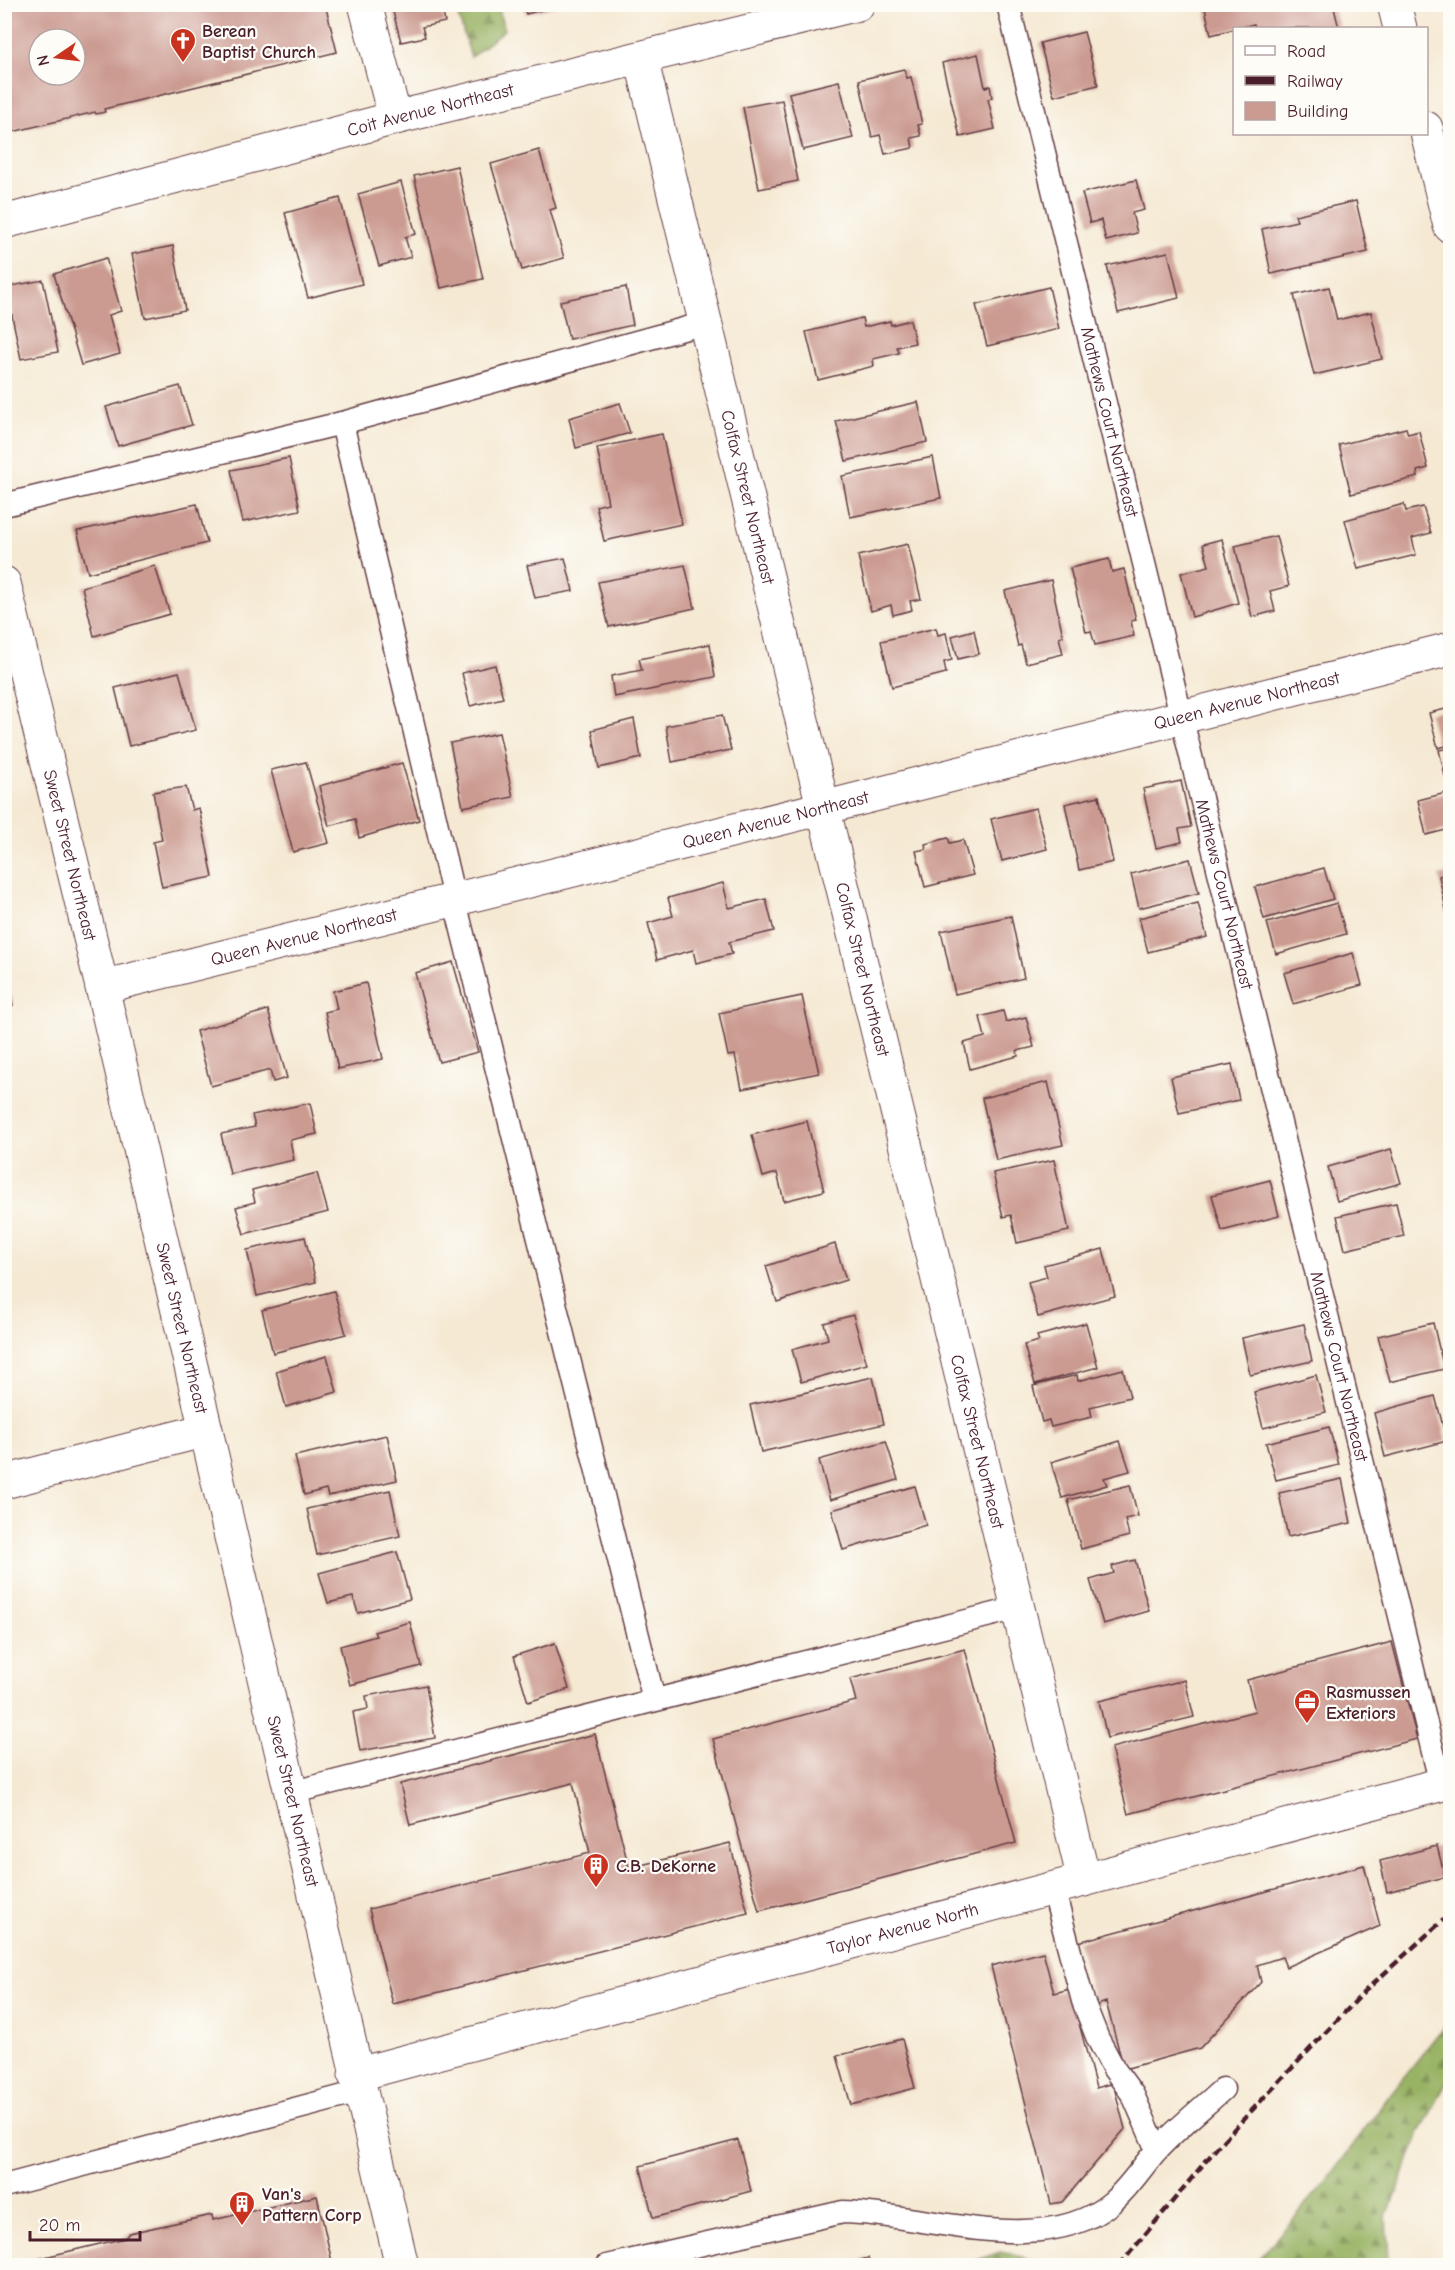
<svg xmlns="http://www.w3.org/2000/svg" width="1455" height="2270" viewBox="0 0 1455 2270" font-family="'Comic Neue',sans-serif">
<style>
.forest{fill:url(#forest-firs);stroke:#726948;stroke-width:1.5}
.building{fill:#cb9a90;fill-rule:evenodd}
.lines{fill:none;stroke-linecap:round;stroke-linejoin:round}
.service-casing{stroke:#643d44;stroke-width:25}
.minor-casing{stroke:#643d44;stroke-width:35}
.tertiary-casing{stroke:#643d44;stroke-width:35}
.service{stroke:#fff;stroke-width:22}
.minor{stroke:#fff;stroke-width:33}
.tertiary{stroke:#fff;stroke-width:33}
.rail{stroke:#4a1f2b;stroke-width:4.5;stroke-dasharray:9 4.5;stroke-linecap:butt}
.labels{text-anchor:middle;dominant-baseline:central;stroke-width:4.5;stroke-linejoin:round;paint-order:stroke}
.poi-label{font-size:18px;font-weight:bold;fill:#4a1f2b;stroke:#fdfcf7;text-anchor:start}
.street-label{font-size:18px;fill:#4a1f2b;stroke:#fdfcf7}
</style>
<defs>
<pattern id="forest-firs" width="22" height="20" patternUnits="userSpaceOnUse" patternTransform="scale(1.5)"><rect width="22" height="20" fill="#99b365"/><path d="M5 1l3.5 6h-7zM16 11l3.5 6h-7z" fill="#7f9153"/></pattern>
</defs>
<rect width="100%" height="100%" fill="#fdfcf7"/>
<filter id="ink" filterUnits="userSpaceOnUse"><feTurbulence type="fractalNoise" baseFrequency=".0167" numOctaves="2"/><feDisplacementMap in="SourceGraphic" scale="12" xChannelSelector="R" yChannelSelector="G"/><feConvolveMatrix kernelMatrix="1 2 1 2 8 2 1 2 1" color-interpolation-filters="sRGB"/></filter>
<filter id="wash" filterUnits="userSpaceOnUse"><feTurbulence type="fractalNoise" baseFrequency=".008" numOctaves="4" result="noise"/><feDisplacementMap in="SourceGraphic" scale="24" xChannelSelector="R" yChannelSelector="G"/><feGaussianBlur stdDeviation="1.35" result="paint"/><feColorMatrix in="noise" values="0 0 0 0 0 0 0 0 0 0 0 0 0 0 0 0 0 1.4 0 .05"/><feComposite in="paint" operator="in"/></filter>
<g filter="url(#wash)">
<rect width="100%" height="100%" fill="#f5e9d3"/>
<path class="forest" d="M 455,5 L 498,5 L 504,30 L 471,57 Z
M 1450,2019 L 1450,2076 L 1419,2134 L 1387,2216 L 1389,2265 L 1253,2265 L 1326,2182 L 1392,2092 Z
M 1000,2252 L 1055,2265 L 964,2265 Z"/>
<g id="blocks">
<path class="building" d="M 4,4 L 325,4 L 337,52 L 104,109 L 105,112 L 96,114 L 95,112 L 4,134 ZM 39,39 L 75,39 L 75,75 L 39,75 Z
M 391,4 L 441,4 L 445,22 L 422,27 L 425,37 L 401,42 Z
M 523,4 L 561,4 L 561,5 L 526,14 Z
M 1204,4 L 1333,4 L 1339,28 L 1255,28 L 1254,24 L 1211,35 Z
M 1446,4 L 1450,4 L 1450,20 Z
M 1084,32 L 1098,85 L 1054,96 L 1040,43 Z
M 978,54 L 985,87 L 990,86 L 992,98 L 988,99 L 995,129 L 960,137 L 942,63 Z
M 904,69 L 907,78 L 911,77 L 922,124 L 918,125 L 921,136 L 911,138 L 913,148 L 885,154 L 880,135 L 872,137 L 859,80 Z
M 839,81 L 853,138 L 803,150 L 789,93 Z
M 782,100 L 798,181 L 759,189 L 743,107 Z
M 539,150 L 556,208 L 550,210 L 564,258 L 522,270 L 491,164 Z
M 457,166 L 483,279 L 441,288 L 414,176 Z
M 1136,180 L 1144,210 L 1132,213 L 1137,233 L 1106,241 L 1101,220 L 1090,223 L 1082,193 Z
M 401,182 L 416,234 L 405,237 L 411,257 L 379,266 L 358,194 Z
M 340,198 L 362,284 L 308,298 L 285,213 Z
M 1356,201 L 1368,252 L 1271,274 L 1262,229 L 1297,221 L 1295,215 Z
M 173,246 L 185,310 L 145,318 L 132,254 Z
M 1168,252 L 1179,298 L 1118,313 L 1107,266 Z
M 106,258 L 121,311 L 109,315 L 120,354 L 81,365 L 54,274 Z
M 43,280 L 58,352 L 21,359 L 6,287 Z
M 626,287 L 633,325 L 569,339 L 560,301 Z
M 1049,287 L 1059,329 L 987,346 L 976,305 Z
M 1329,287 L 1337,320 L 1371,312 L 1382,359 L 1314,375 L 1294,295 Z
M 862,318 L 864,327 L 890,321 L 891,325 L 910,320 L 915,343 L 897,347 L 899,353 L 873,359 L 874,366 L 818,380 L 806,332 Z
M 180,386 L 192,425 L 118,446 L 106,407 Z
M 918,402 L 927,442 L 846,461 L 836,421 Z
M 620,403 L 630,433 L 576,448 L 569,418 Z
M 1406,428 L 1408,434 L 1419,431 L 1428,468 L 1417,471 L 1418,477 L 1351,494 L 1339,445 Z
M 662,434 L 682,524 L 604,541 L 596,506 L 608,503 L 597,448 Z
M 933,457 L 941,498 L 850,517 L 842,476 Z
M 289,458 L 300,510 L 243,522 L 231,470 Z
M 197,504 L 207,543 L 88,573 L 77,531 Z
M 1404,504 L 1406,511 L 1423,507 L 1431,533 L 1412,538 L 1416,555 L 1358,569 L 1345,520 Z
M 1276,536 L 1289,586 L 1270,591 L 1275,611 L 1252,617 L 1235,546 Z
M 1222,539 L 1238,603 L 1192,617 L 1181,573 L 1209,566 L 1203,544 Z
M 908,544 L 921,599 L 910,601 L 912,610 L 893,615 L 891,605 L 871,611 L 858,556 Z
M 565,558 L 573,591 L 535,598 L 527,565 Z
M 1109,559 L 1112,572 L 1124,569 L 1136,620 L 1131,621 L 1134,636 L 1095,645 L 1091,631 L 1086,632 L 1070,568 Z
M 685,565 L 695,608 L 609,627 L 598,582 Z
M 155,566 L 170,614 L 94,636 L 82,587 Z
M 1051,580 L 1063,636 L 1059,637 L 1063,654 L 1026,663 L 1021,645 L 1018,646 L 1005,591 Z
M 936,628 L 938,635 L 946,633 L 952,660 L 944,662 L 946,673 L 892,687 L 881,641 Z
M 974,630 L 979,654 L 958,659 L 952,636 Z
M 710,644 L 715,677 L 614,697 L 611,676 L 642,670 L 639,659 Z
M 495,665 L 503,698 L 470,706 L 462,673 Z
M 179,672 L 196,730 L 129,746 L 115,688 Z
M 1450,708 L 1450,745 L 1438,748 L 1429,713 Z
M 722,715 L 731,750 L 672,762 L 666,726 Z
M 634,719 L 641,758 L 599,768 L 592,730 Z
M 499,733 L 513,797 L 463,807 L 450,743 Z
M 1450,748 L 1450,785 L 1447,785 L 1439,750 Z
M 306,762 L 329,843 L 293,852 L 271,770 Z
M 402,763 L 419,820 L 359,838 L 355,819 L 329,826 L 319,786 Z
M 1181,781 L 1191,827 L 1179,829 L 1182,842 L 1156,848 L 1143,789 Z
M 186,787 L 192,810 L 199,808 L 213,877 L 162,887 L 153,842 L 162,840 L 153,792 Z
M 1450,792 L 1450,829 L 1426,835 L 1418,800 Z
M 1099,796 L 1113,862 L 1079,870 L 1065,804 Z
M 1036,808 L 1047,849 L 1002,861 L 991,819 Z
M 948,838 L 950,843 L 963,840 L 973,875 L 925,887 L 916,851 L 926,849 L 925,844 Z
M 1190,859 L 1199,893 L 1139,908 L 1131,874 Z
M 1324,868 L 1333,899 L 1264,919 L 1255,887 Z
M 1450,873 L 1450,913 L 1447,914 L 1439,876 Z
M 723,883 L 729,908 L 766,899 L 774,931 L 729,942 L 732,954 L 696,963 L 693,950 L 657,960 L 648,923 L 673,916 L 668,898 Z
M 1198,903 L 1207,937 L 1148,952 L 1139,918 Z
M 1337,903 L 1346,934 L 1276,954 L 1267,923 Z
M 1011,916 L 1024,978 L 955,994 L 941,931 Z
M 1353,953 L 1362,985 L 1293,1004 L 1284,973 Z
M 453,962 L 478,1052 L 439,1062 L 415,973 Z
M 4,973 L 7,973 L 13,1006 L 4,1007 Z
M 366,983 L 383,1059 L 338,1069 L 325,1012 L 337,1009 L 333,991 Z
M 802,996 L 819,1073 L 742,1089 L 735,1055 L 728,1056 L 719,1013 Z
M 268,1010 L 287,1078 L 273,1082 L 270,1070 L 211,1086 L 196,1031 Z
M 1003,1011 L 1006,1022 L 1026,1017 L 1034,1047 L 1017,1051 L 1018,1056 L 970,1069 L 964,1043 L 985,1037 L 980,1017 Z
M 1232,1064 L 1239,1100 L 1179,1113 L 1171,1077 Z
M 1048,1082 L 1063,1145 L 996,1160 L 982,1098 Z
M 310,1103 L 317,1134 L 290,1140 L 294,1160 L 230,1174 L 221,1134 L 255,1127 L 252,1115 Z
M 807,1121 L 824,1191 L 784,1201 L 777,1173 L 763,1177 L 752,1135 Z
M 1391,1149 L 1401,1183 L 1337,1201 L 1328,1167 Z
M 1054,1160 L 1069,1231 L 1017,1243 L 1011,1215 L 1003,1217 L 993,1173 Z
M 317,1173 L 328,1212 L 244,1234 L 236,1207 L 255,1202 L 252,1190 Z
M 1270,1180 L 1279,1216 L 1222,1231 L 1212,1195 Z
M 1396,1203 L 1404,1236 L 1345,1250 L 1337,1216 Z
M 305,1237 L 316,1282 L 257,1296 L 247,1250 Z
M 835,1244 L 846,1280 L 777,1302 L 766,1266 Z
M 1103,1249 L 1115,1296 L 1038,1317 L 1028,1282 L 1047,1277 L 1044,1265 Z
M 334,1291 L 346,1334 L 273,1353 L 262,1310 Z
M 853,1315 L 867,1364 L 801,1382 L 792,1349 L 828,1339 L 824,1323 Z
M 1086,1323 L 1098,1367 L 1035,1384 L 1024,1345 L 1039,1341 L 1037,1336 Z
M 1433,1323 L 1444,1369 L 1390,1382 L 1378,1336 Z
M 1304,1324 L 1312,1361 L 1250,1375 L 1242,1338 Z
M 327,1356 L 337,1392 L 286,1407 L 276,1371 Z
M 1123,1369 L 1130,1397 L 1090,1407 L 1092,1417 L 1051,1427 L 1049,1420 L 1042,1422 L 1033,1386 L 1077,1375 L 1078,1381 Z
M 1316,1375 L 1326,1412 L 1263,1428 L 1254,1392 Z
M 873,1377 L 884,1424 L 761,1452 L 750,1405 Z
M 1435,1396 L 1447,1441 L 1385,1457 L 1374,1413 Z
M 1329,1427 L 1339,1465 L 1276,1480 L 1266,1443 Z
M 387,1435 L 397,1480 L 328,1496 L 326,1489 L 304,1495 L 295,1456 Z
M 886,1441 L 898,1480 L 830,1500 L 819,1460 Z
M 1120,1441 L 1130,1471 L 1104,1478 L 1107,1485 L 1062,1498 L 1051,1462 Z
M 1342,1479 L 1351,1523 L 1288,1537 L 1279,1493 Z
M 1130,1485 L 1138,1516 L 1125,1519 L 1129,1536 L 1081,1549 L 1068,1500 Z
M 915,1486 L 926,1525 L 843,1550 L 832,1510 Z
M 390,1490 L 400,1536 L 317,1555 L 307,1509 Z
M 397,1552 L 410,1599 L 358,1613 L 353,1597 L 328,1603 L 319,1573 Z
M 1135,1560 L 1149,1611 L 1103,1624 L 1090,1580 L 1114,1573 L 1112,1566 Z
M 410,1622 L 421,1666 L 350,1685 L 340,1646 L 376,1636 L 374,1632 Z
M 1392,1642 L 1417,1739 L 1128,1814 L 1111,1748 L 1255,1711 L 1247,1680 Z
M 555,1643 L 569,1689 L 528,1702 L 514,1656 Z
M 965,1649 L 1016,1843 L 759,1911 L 713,1739 L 856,1701 L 850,1679 Z
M 1185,1680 L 1194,1717 L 1107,1738 L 1099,1701 Z
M 426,1685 L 435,1738 L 360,1751 L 353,1712 L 368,1709 L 366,1696 Z
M 595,1734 L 629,1868 L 730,1843 L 748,1913 L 393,2004 L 369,1909 L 590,1853 L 573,1783 L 410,1825 L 400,1784 Z
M 1437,1846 L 1445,1877 L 1387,1892 L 1380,1861 Z
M 1364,1865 L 1380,1926 L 1286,1967 L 1282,1957 L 1257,1965 L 1261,1982 L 1200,2048 L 1124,2069 L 1106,2002 L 1095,2006 L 1078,1942 Z
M 1043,1952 L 1054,1993 L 1070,1989 L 1096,2088 L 1113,2083 L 1125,2129 L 1062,2202 L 1051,2204 L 991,1966 Z
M 902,2039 L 915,2088 L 851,2105 L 837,2056 Z
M 738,2140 L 751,2191 L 653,2218 L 640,2166 Z
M 317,2196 L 333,2266 L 7,2266 L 125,2238 L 129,2233 L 212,2215 L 213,2220 Z
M 868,2258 L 870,2266 L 844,2266 L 844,2265 Z"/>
</g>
</g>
<g filter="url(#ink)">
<use href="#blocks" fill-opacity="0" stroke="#643d44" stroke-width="1.5"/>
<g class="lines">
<defs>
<g id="service">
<path id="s1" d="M 1008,4 L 1441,1785"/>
<path d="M 342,423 L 454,898 L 654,1700"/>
<path d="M 4,505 L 342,423 L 705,323"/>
<path d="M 290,1793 L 1018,1608"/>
<path d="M 1053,1888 L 1083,2001 L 1098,2039 L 1114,2069 L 1133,2095 L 1157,2150"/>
<path d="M 4,2186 L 359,2092"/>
<path d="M 607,2266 L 843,2212 C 923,2213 1043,2260 1111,2203 C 1129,2188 1141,2168 1156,2151 C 1176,2129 1201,2109 1223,2089"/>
</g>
<g id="minor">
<path d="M 365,4 L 395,118"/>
<path d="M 1394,4 L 1400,28"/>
<path id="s2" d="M 641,58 L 1084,1880"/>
<path d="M 1426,128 L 1450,226"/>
<path id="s3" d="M 102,987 L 823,808 L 1450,649"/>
<path d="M 4,1482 L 206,1430"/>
<path id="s4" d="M 355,2075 L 1450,1782"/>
</g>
<g id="tertiary">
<path id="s5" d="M 4,222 L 395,118 L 858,4"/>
<path id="s6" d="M 4,583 L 102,987 L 402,2266"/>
</g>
</defs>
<use href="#service" class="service-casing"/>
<use href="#minor" class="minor-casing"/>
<use href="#tertiary" class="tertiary-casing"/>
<use href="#service" class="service"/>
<use href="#minor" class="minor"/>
<use href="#tertiary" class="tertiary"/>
<path class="rail" d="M 1119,2266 L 1220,2144 L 1366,1990 L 1450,1914"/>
</g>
</g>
<defs>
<symbol id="church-pin" viewBox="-11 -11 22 30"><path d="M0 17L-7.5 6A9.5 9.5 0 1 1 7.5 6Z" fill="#c8321e" stroke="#fdfcf7"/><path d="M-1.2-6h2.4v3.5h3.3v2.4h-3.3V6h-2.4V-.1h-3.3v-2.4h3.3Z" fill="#fff"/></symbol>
<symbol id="office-pin" viewBox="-11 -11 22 30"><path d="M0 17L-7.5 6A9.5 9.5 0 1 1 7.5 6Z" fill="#c8321e" stroke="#fdfcf7"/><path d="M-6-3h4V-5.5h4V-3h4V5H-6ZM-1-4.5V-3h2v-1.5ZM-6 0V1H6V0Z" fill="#fff"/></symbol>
<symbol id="building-pin" viewBox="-11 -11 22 30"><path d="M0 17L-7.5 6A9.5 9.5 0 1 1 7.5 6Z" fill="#c8321e" stroke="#fdfcf7"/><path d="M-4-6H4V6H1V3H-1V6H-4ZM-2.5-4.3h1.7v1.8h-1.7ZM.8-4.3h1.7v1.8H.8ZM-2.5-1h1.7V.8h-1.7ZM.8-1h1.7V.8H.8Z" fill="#fff"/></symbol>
</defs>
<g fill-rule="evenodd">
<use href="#church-pin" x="168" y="26" width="30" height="40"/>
<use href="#office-pin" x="1292" y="1687" width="30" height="40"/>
<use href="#building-pin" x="581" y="1851" width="30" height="40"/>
<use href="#building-pin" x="227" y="2189" width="30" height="40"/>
</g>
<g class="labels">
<g class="poi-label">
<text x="202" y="31">Berean<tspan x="202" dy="21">Baptist Church</tspan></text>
<text x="1326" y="1692">Rasmussen<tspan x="1326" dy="21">Exteriors</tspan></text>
<text x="616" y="1866">C.B. DeKorne</text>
<text x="262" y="2194">Van's<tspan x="262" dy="21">Pattern Corp</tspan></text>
</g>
<g class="street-label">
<text stroke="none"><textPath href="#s5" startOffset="441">Coit Avenue Northeast</textPath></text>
<text stroke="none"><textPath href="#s1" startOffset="430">Mathews Court Northeast</textPath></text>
<text stroke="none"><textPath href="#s2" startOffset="452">Colfax Street Northeast</textPath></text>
<text stroke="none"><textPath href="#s3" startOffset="1180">Queen Avenue Northeast</textPath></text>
<text stroke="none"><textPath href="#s3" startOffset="694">Queen Avenue Northeast</textPath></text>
<text stroke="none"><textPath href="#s6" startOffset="280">Sweet Street Northeast</textPath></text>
<text stroke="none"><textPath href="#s1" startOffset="916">Mathews Court Northeast</textPath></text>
<text stroke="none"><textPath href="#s3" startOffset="208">Queen Avenue Northeast</textPath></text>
<text stroke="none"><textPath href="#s2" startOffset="938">Colfax Street Northeast</textPath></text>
<text stroke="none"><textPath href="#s6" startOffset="766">Sweet Street Northeast</textPath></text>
<text stroke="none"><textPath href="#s1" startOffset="1402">Mathews Court Northeast</textPath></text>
<text stroke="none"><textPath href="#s2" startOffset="1424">Colfax Street Northeast</textPath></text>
<text stroke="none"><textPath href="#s6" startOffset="1252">Sweet Street Northeast</textPath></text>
<text stroke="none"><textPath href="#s4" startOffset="567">Taylor Avenue North</textPath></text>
</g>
</g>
<rect width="1455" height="2270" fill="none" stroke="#fdfcf7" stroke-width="24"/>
<rect x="1233" y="27" width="195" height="108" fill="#fdfcf7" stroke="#b5a4a5" stroke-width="1.5"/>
<rect x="1245" y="46" width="30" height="9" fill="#ffffff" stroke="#b5a4a5" stroke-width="1.5"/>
<text x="1287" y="57" font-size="18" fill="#4a1f2b">Road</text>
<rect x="1245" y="76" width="30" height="9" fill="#4a1f2b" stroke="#b5a4a5" stroke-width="1.5"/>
<text x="1287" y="87" font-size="18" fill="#4a1f2b">Railway</text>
<rect x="1245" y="102" width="30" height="18" fill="#cb9a90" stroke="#b5a4a5" stroke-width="1.5"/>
<text x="1287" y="117" font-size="18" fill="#4a1f2b">Building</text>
<g transform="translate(57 57) rotate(256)"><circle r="28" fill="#fdfcf7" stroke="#b5a4a5" stroke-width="1.5"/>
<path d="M0-4.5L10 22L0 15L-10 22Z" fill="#c8321e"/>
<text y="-9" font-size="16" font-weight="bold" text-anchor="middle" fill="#4a1f2b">N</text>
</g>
<path d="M30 2231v9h110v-9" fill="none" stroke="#4a1f2b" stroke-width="3"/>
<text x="39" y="2231" font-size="18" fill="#4a1f2b" stroke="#fdfcf7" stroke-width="4.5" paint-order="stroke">20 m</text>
</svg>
